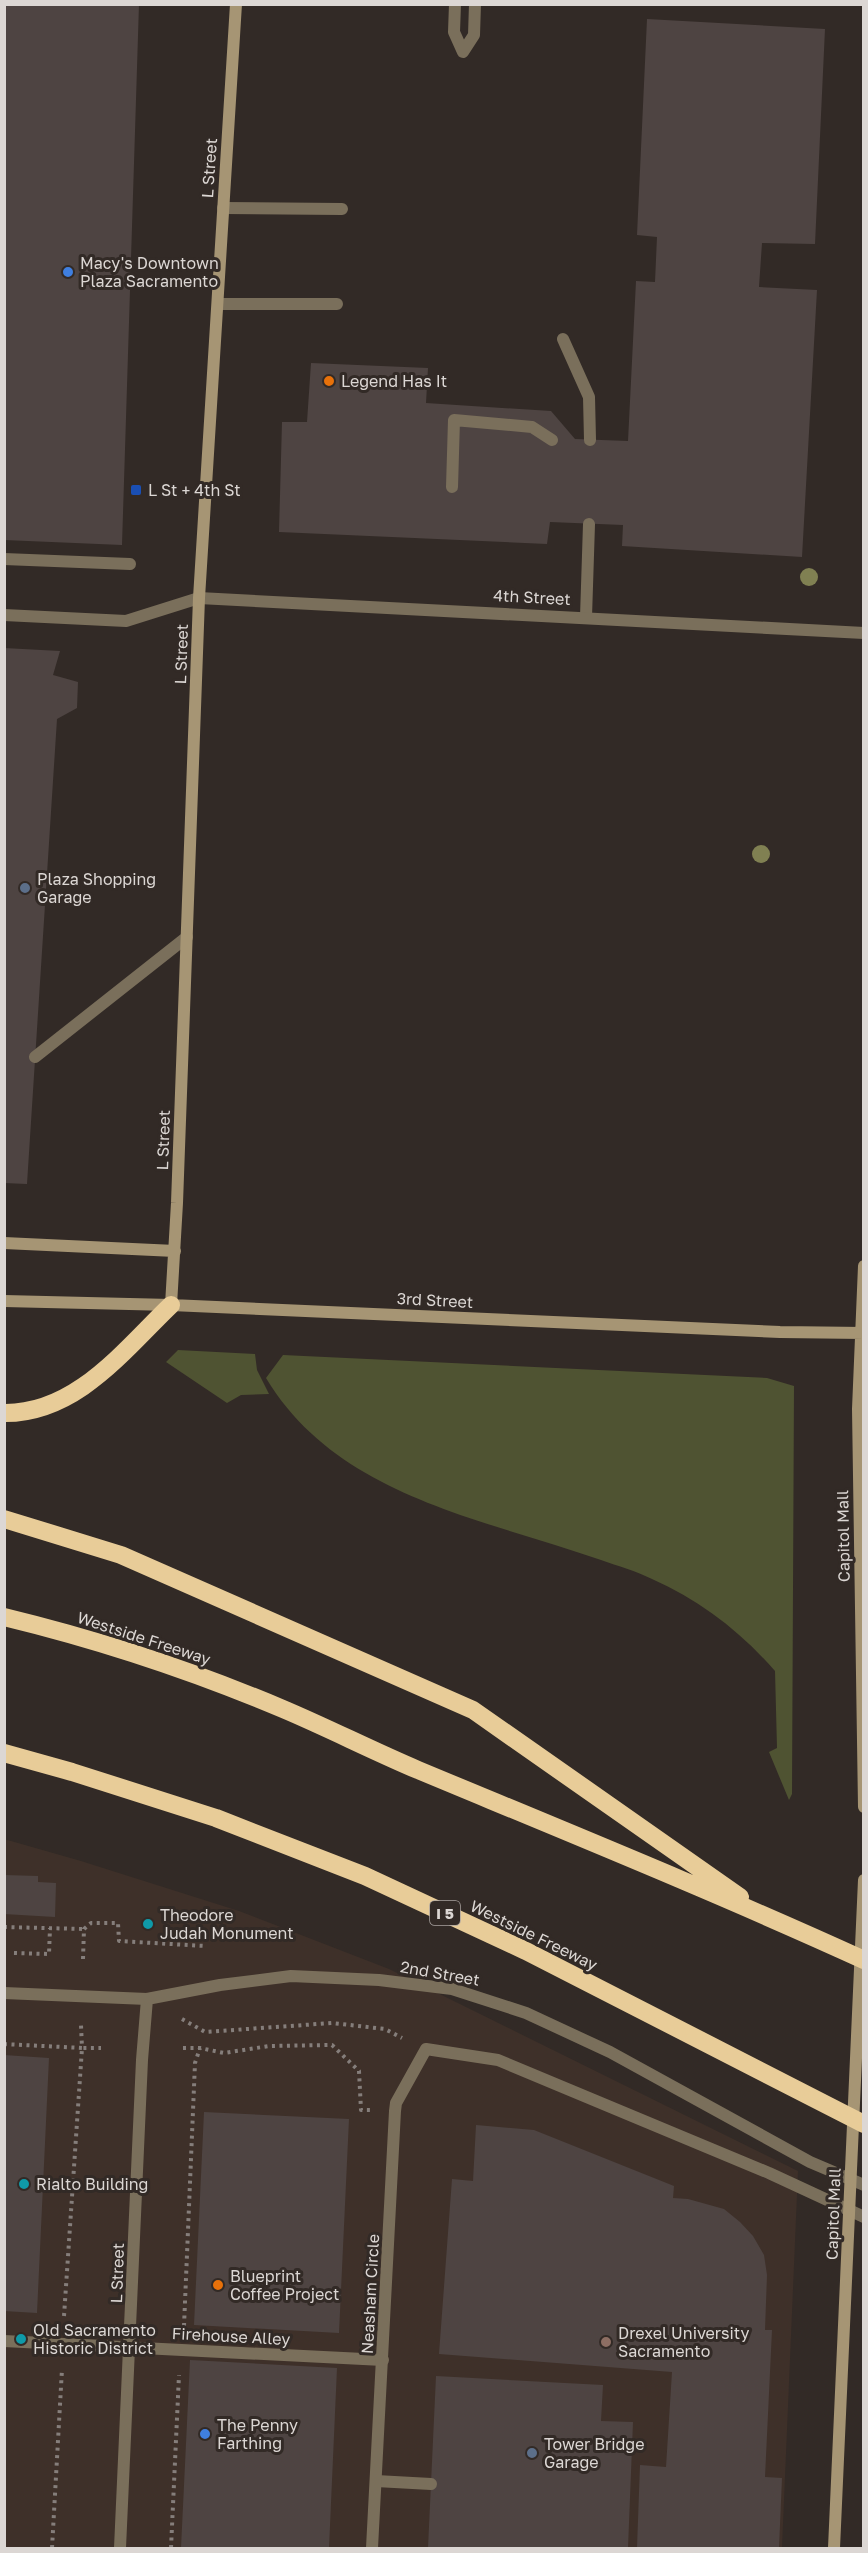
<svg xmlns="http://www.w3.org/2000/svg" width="868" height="2553" viewBox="0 0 868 2553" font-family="'Golos Text',sans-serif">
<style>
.built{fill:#3e3029}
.green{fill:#4f5332}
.building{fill:#4e4442}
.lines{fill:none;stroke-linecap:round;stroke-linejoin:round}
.path{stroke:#857e7b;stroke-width:4;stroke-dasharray:3 4.5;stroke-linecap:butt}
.lane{stroke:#7a6f5b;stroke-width:12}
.street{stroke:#7a6f5b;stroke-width:12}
.secondary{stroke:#a69574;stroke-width:12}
.highway{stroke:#e8cc98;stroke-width:18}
.tree{fill:#808052}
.shop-dot{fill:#3f7fe0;stroke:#322a26;stroke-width:2}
.food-dot{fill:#e8710a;stroke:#322a26;stroke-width:2}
.transit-dot{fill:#1a4fb4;stroke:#322a26;stroke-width:2}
.service-dot{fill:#5c6f8a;stroke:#322a26;stroke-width:2}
.culture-dot{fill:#0f9aa8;stroke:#322a26;stroke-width:2}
.education-dot{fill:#8d6e63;stroke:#322a26;stroke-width:2}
.labels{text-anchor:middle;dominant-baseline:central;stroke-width:6;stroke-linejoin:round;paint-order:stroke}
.shield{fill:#322a26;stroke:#a9a3a0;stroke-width:1.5}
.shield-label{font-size:15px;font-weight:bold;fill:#dcd7d4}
.street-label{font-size:16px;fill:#dcd7d4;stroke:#322a26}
.poi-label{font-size:16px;fill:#dcd7d4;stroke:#322a26;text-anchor:start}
</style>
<rect width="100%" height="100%" fill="#322a26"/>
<path class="built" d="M 4,1839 L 81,1861 L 239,1911 L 389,1969 L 798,2171 L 782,2548 L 5,2548 Z"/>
<path class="green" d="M 178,1350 L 255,1354 L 257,1370 L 269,1394 L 241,1395 L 227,1403 L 166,1362 Z
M 283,1355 L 767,1378 L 794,1386 L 792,1794 L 789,1800 L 769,1752 L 777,1748 L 775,1671 C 741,1632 700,1600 652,1579 C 636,1571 618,1566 601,1560 C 481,1518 337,1496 266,1378 Z"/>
<path class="building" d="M 4,4 L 139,4 L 122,545 L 4,540 Z
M 647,19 L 825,29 L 815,244 L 762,243 L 759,287 L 817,290 L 802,557 L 622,546 L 623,525 L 550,522 L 547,544 L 279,532 L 282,422 L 307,422 L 311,363 L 428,368 L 426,403 L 551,411 L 575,439 L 628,441 L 636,281 L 655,282 L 657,237 L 637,235 Z
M 4,648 L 60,651 L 53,675 L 78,682 L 77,708 L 57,719 L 27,1184 L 4,1183 Z
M 4,1875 L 38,1876 L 38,1882 L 56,1883 L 55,1917 L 4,1914 Z
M 4,2055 L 49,2058 L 37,2313 L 4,2311 Z
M 204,2112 L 349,2119 L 339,2333 L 194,2325 Z
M 476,2125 L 534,2130 L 674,2186 L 673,2198 L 688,2199 L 724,2209 L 740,2222 L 753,2236 L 764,2255 L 767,2275 L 765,2330 L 772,2330 L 765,2477 L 782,2478 L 779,2548 L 637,2548 L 640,2465 L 666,2467 L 672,2372 L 439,2354 L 452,2179 L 473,2181 Z
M 190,2360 L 337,2368 L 329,2548 L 181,2548 Z
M 436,2376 L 603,2385 L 601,2421 L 633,2422 L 628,2548 L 428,2548 Z"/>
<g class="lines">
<path class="path" d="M 4,1927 L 84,1929
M 14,1953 L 49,1954 L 50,1928
M 83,1959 L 84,1929 L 91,1923 L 118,1923 L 119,1941 L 205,1946
M 182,2019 L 205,2032 L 332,2023 L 385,2029 L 402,2038
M 4,2044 L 82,2048 L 81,2025
M 183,2048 L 200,2048 L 224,2053 L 269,2046 L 332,2045 L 359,2071 L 361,2110 L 370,2110
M 64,2316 L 82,2048 L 101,2048
M 184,2326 L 195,2063 L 200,2048
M 52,2548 L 62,2369
M 171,2548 L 179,2375"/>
<path class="lane" d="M 455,4 L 454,32 L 463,52 L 474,35 L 475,4
M 223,208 L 342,209
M 218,304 L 337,304
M 563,339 L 589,397 L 590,440
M 452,487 L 454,420 L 532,427 L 552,440
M 4,615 L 126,621 L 199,598
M 586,617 L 589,524
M 35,1057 L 187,937
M 4,2341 L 383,2360
M 376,2481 L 431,2484"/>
<path class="street" d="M 4,559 L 130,564
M 199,598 L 864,633
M 4,1993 L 147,1999 L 220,1985 L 291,1976 L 379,1980 L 452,1989 L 526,2013 L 610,2052 L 810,2162 L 864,2185
M 120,2548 L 142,2060 L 147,1999
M 372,2548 L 395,2111 L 396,2103 L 426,2049 L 498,2060 L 769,2173 L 864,2217"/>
<path class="secondary" d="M 4,1243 L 175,1251
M 864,1266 L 858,1409 L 864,1807
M 4,1301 L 171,1305 L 780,1332 L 864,1333
M 171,1305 L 177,1203 L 199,598 L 236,4
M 834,2548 L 864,1880"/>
<path class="highway" d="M 4,1413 C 76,1414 124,1350 171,1305
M 4,1519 L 121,1555 L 473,1710 L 740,1897
M 4,1617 C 99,1640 193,1671 283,1709 C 328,1728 373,1751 418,1770 C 567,1832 717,1893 864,1960
M 4,1753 L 72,1772 L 216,1818 L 365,1876 L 526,1951 L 864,2124"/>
</g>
<g class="tree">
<circle cx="809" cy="577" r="9"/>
<circle cx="761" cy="854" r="9"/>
</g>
<g class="shop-dot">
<circle cx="68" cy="272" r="6"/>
<circle cx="205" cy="2434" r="6"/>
</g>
<g class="food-dot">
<circle cx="329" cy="381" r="6"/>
<circle cx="218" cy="2285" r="6"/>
</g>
<rect class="transit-dot" x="130" y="484" width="12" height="12" rx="3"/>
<g class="service-dot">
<circle cx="25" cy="888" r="6"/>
<circle cx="532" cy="2453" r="6"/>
</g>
<g class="culture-dot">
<circle cx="148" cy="1924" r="6"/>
<circle cx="24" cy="2184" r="6"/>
<circle cx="21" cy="2339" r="6"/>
</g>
<circle class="education-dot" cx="606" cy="2342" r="6"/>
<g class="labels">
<rect class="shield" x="430" y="1901" width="30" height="24" rx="4.5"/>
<g class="shield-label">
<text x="445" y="1913">I 5</text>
</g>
<g class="street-label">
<text transform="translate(209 168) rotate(-86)">L Street</text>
<text transform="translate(532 597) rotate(3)">4th Street</text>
<text transform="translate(181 654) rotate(-88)">L Street</text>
<text transform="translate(163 1140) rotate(-88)">L Street</text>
<text transform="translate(435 1300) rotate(3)">3rd Street</text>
<text transform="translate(843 1536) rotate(-91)">Capitol Mall</text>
<text transform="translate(144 1638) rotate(18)">Westside Freeway</text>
<text transform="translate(534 1935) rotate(26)">Westside Freeway</text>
<text transform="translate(440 1973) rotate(10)">2nd Street</text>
<text transform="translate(833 2214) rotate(-88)">Capitol Mall</text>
<text transform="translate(117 2273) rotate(-88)">L Street</text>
<text transform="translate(370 2294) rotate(-87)">Neasham Circle</text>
<text transform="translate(231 2336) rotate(3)">Firehouse Alley</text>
</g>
<g class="poi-label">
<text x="80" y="263">Macy's Downtown<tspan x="80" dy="18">Plaza Sacramento</tspan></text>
<text x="341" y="381">Legend Has It</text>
<text x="148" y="490">L St + 4th St</text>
<text x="37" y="879">Plaza Shopping<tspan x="37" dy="18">Garage</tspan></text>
<text x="160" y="1915">Theodore<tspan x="160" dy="18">Judah Monument</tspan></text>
<text x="36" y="2184">Rialto Building</text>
<text x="230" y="2276">Blueprint<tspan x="230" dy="18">Coffee Project</tspan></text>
<text x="33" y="2330">Old Sacramento<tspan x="33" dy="18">Historic District</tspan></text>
<text x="618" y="2333">Drexel University<tspan x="618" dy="18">Sacramento</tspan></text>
<text x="217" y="2425">The Penny<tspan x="217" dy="18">Farthing</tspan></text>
<text x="544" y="2444">Tower Bridge<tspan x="544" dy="18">Garage</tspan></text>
</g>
</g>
<rect width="868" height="2553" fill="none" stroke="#dcd7d4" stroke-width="12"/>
</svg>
